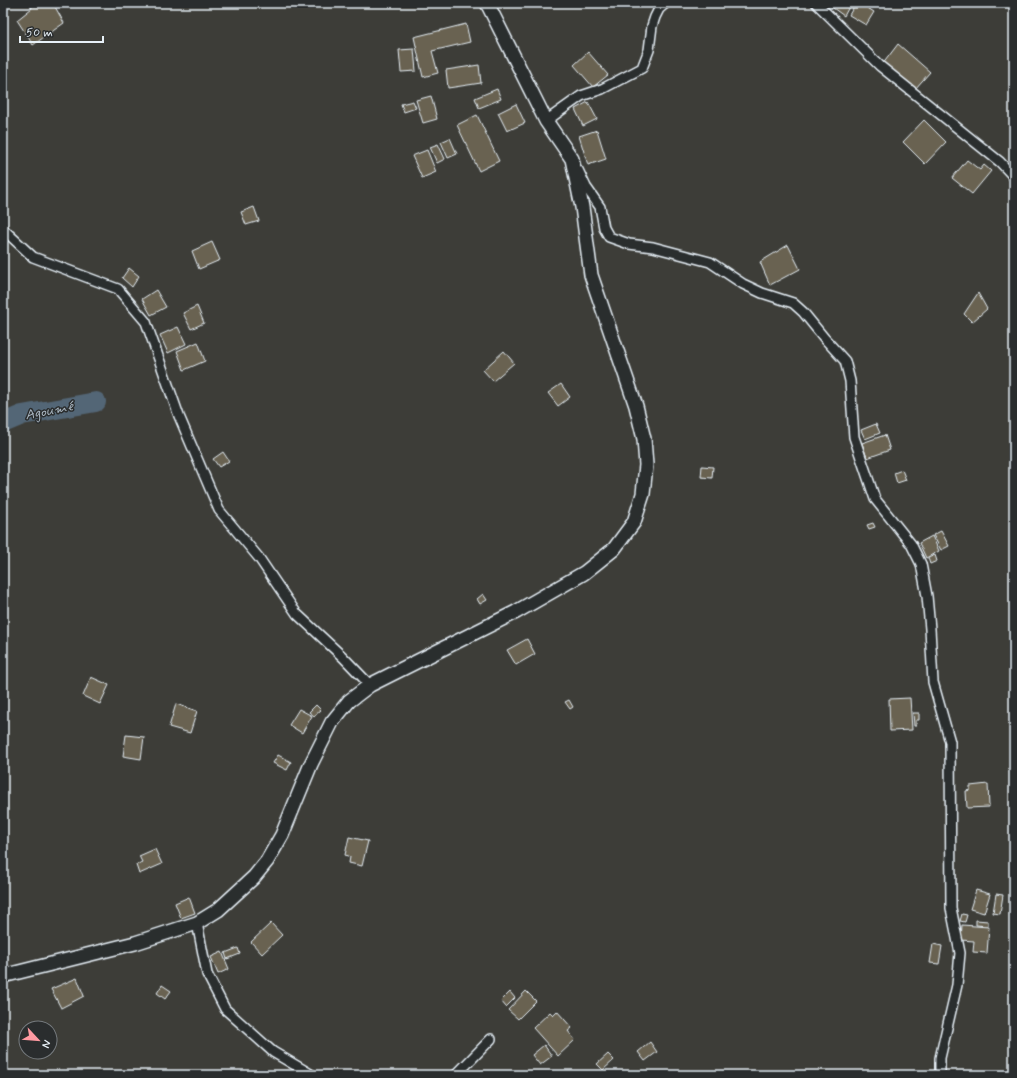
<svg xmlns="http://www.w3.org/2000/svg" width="1017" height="1078" viewBox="0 0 1017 1078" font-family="Mynerve,sans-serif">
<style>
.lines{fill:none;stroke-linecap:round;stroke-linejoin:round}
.river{stroke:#536676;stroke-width:20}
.building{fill:#696251;stroke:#e8f1f8}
.street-casing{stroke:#e8f1f8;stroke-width:12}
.secondary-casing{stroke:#e8f1f8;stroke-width:16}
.street{stroke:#2a2d2e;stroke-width:9}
.secondary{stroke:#2a2d2e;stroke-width:13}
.labels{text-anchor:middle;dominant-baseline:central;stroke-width:3;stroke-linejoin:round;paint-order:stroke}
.water-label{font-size:14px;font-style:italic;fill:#acb9c4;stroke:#2a2d2e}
</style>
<rect width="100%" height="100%" fill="#3d3d38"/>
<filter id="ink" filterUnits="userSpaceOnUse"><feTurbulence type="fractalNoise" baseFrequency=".025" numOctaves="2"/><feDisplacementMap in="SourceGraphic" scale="8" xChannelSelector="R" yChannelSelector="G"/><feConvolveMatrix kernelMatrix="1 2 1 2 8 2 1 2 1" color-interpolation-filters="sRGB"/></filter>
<g filter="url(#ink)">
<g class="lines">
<path class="river" d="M 3,423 L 22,415 L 96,402"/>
</g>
<path class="building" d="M 30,3 L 53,3 L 64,23 L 33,45 L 17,20 L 32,8 Z
M 826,3 L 848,3 L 850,5 L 844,16 Z
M 856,3 L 860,3 L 874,12 L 866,25 L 849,15 Z
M 466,24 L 470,42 L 432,51 L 438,73 L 423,77 L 414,37 Z
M 898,44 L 930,72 L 915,89 L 882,65 Z
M 414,49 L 416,71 L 401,72 L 399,50 Z
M 588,52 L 608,75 L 593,87 L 574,65 Z
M 479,65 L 481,83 L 448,88 L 446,70 Z
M 497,89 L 501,99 L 479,108 L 475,98 Z
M 431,96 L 437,119 L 423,123 L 416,100 Z
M 413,101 L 416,108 L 404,112 L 401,104 Z
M 588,102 L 597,119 L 583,126 L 575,109 Z
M 516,104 L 525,123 L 507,131 L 498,113 Z
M 477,115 L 499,161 L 479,171 L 457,125 Z
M 924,120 L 946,142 L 925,164 L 903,142 Z
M 597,130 L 606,159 L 588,165 L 579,136 Z
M 450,138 L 457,154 L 448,158 L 441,142 Z
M 438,144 L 445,159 L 437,163 L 430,147 Z
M 427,150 L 436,172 L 422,178 L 412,156 Z
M 967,160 L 980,170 L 984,165 L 991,171 L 972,194 L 952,178 Z
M 254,207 L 259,221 L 246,225 L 241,212 Z
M 212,242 L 220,260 L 199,269 L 192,251 Z
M 788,245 L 800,269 L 770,285 L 760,262 Z
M 129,268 L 139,276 L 132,287 L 122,278 Z
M 156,290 L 166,307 L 151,315 L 142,299 Z
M 978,293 L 987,309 L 972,322 L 964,314 Z
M 197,306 L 204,323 L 191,329 L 183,313 Z
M 178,327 L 186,344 L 168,353 L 160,335 Z
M 198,342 L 205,361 L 184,370 L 177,351 Z
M 504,351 L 514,363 L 493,381 L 483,370 Z
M 561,384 L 570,397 L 558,406 L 548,393 Z
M 876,424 L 880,433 L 865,439 L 861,430 Z
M 885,435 L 890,450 L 867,458 L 862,443 Z
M 223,452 L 229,461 L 219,467 L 213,459 Z
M 702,466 L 713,467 L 712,478 L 701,477 Z
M 902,470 L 906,480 L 897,483 L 894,473 Z
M 873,523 L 875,527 L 869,529 L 867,525 Z
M 941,531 L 949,546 L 941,550 L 933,535 Z
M 932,536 L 939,551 L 926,558 L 919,543 Z
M 935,555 L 937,561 L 930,564 L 928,558 Z
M 483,594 L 487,600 L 480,604 L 477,599 Z
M 527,639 L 535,654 L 516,665 L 507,650 Z
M 91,677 L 109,685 L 100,704 L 83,696 Z
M 910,698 L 912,730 L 890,731 L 889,699 Z
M 569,700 L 573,707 L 570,709 L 565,702 Z
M 176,704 L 197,711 L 190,733 L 169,727 Z
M 316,705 L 321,710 L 314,716 L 309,712 Z
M 299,709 L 312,716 L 302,733 L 289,725 Z
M 913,713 L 919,713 L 919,720 L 916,720 L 916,726 L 914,726 Z
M 126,735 L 144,737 L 141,759 L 123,756 Z
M 278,755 L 291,762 L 287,770 L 273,763 Z
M 988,784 L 989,807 L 967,808 L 966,791 L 970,790 L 970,786 Z
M 349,837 L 368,841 L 362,866 L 349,863 L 350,857 L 345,855 Z
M 155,849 L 162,864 L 139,874 L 136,865 L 142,862 L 139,856 Z
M 976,890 L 990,894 L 984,913 L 970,909 Z
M 996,894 L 1003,895 L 1000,914 L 993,913 Z
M 189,897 L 195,913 L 181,918 L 175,903 Z
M 962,914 L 967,915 L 965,922 L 960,921 Z
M 976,920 L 988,921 L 988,926 L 976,925 Z
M 271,923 L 282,935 L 262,954 L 251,942 Z
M 962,925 L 989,927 L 987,953 L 973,952 L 974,941 L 961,940 Z
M 933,944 L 942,946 L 939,964 L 930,963 Z
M 238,948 L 240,954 L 227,959 L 225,953 Z
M 222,952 L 229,969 L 218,974 L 211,957 Z
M 77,978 L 84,996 L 61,1008 L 51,989 Z
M 162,985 L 171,991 L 165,999 L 157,993 Z
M 526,991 L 536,1001 L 518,1019 L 508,1010 Z
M 510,992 L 515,998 L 506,1007 L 501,1001 Z
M 557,1011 L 572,1028 L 568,1031 L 575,1040 L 558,1056 L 533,1028 L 550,1012 L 553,1015 Z
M 650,1042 L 657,1052 L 645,1061 L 638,1052 Z
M 544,1045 L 552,1056 L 540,1065 L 532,1055 Z
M 608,1054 L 614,1060 L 603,1070 L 597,1064 Z
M 921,1071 L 922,1075 L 895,1075 L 894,1074 Z"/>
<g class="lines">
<defs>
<path id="street" d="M 816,3 L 880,66 L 1000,162 L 1014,177
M 546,121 L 581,96 L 602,89 L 642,68 L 649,50 L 652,26 L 655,17 L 659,9 L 666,3
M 578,170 L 586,187 L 600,207 L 604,228 L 609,237 L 629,244 L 653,247 L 710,262 L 743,284 L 762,293 L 793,303 L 803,312 L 825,339 L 845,361 L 850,381 L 854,437 L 875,499 L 911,544 L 921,564 L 927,596 L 930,629 L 933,682 L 950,742 L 951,908 L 960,953 L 957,985 L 940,1058 L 940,1075
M 3,229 L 33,257 L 118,289 L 146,322 L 179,416 L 219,510 L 259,558 L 297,614 L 343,657 L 370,685
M 197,923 L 207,974 L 225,1009 L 273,1052 L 312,1075
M 456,1075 L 491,1039"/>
<path id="secondary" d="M 3,976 L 135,943 L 197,923 L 218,910 L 254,877 L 267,861 L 282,835 L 311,764 L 332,722 L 349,701 L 370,685 L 516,612 L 584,573 L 614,549 L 634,522 L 643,494 L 646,465 L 644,439 L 636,406 L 591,275 L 582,207 L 572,159 L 546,121 L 487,3"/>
</defs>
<use href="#street" class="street-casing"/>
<use href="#secondary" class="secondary-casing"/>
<use href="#street" class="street"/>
<use href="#secondary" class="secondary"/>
</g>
</g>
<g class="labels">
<g class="water-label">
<text transform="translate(49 411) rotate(-11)">Agoumé</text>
</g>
</g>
<rect width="1017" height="1078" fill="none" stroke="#2a2d2e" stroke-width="16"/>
<rect x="8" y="8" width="1001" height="1062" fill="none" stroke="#e8f1f8" stroke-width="1.5" filter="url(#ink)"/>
<g transform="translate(38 1040) rotate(116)"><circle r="19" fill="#2a2d2e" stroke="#767b7f"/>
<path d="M0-3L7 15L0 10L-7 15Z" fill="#ff9aa2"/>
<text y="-6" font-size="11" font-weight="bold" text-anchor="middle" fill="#e8f1f8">N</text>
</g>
<path d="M20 36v6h83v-6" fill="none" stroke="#e8f1f8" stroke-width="2"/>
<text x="26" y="36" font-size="12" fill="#e8f1f8" stroke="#2a2d2e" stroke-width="3" paint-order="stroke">50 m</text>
</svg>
